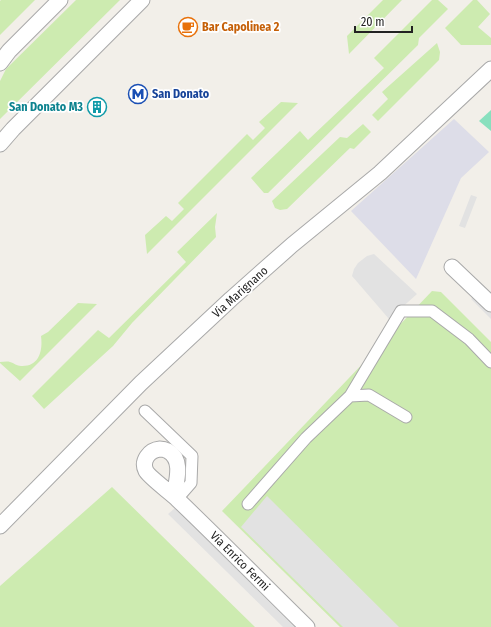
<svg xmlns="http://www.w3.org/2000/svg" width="491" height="627" viewBox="0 0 491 627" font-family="'Fira Sans Condensed',sans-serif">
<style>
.grass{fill:#cdebb0}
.pitch{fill:#88e0be}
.parking{fill:#e2e2e2}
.plaza{fill:#dddde8}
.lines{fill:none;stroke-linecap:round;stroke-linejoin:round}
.pedestrian-casing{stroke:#a9a9a9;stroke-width:13}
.minor-casing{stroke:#a9a9a9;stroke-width:17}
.pedestrian{stroke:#fff;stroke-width:11}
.minor{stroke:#fff;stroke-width:15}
.labels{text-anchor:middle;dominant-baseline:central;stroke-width:3.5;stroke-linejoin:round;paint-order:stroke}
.food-label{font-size:12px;font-weight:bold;fill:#c56008;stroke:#fff;text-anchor:start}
.transit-label{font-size:12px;font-weight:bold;fill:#164399;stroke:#fff;text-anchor:start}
.culture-label{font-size:12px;font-weight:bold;fill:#0d838f;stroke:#fff;text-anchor:end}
.street-label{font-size:12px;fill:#222;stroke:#fff}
</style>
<rect width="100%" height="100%" fill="#f2efe9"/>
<path class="grass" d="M 1,0 L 35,0 L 0,35 L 0,1 Z
M 76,0 L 120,0 L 0,119 L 0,81 L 6,69 Z
M 383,0 L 402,0 L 349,54 L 347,36 Z
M 432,0 L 438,0 L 448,9 L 419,38 L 418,45 L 268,193 L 264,193 L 251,178 L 300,131 L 308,140 L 384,68 L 374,58 Z
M 473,0 L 477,0 L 490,14 L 478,27 L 491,38 L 491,45 L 461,45 L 445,28 Z
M 437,43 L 440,52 L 439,60 L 378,121 L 372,115 L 388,99 L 382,92 Z
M 281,102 L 298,103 L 147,254 L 145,235 L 166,216 L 172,221 L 184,209 L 178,203 L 247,134 L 253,140 L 265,128 L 259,122 Z
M 363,124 L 371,132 L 354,149 L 350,148 L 287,209 L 280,210 L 275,208 L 272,201 L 340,137 L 347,138 Z
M 217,213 L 215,227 L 216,237 L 132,323 L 113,346 L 44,409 L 32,396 L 98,330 L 109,338 L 186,262 L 177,252 Z
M 432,291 L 441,292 L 491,342 L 491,627 L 340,627 L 222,511 Z
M 78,303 L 97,304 L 20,381 L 0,363 L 0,362 C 3,362 7,361 10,362 C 14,363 17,366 21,366 C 39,367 43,351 41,336 L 48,332 Z
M 112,487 L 255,627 L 0,627 L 0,586 Z"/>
<path class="pitch" d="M 491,110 L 491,131 L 479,121 Z"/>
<path class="parking" d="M 471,195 L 477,197 L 465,228 L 459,226 Z
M 374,254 L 417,294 L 389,319 L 352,276 L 354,269 L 358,263 L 367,256 Z
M 477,294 L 491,307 L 491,319 L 471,299 Z
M 267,496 L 399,627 L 343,627 L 241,527 Z
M 175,508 L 297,627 L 283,627 L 168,514 Z"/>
<path class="plaza" d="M 454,119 L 489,152 L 461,178 L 416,279 L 351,211 Z"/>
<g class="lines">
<defs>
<path id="pedestrian" d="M 350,396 L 401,311 L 432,311 L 469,339 L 491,362
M 145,411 L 192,456 L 191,483 L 177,499
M 248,504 L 306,438 L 350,396 L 369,395 L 406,417"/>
<path id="minor" d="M 0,63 L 9,51 L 60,0
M 0,144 L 13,129 L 142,0
M 452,267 L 491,304
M 174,496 C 176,482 184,460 168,451 C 166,450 162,449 160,449 C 149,450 141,461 146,471 C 149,477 171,493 177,499 C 221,541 263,584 307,627
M 0,526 L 141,383 L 231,299 L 292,245 L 380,173 L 491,69"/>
</defs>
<use href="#pedestrian" class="pedestrian-casing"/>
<use href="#minor" class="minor-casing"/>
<use href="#pedestrian" class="pedestrian"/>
<use href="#minor" class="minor"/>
</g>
<defs>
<symbol id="cafe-ring" viewBox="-11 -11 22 22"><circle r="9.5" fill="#fff" stroke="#e8710a" stroke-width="1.5"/><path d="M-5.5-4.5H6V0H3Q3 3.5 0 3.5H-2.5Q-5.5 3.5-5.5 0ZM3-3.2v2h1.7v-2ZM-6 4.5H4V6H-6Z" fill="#e8710a"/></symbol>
<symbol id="metro-ring" viewBox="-11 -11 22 22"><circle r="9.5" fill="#fff" stroke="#1a4fb4" stroke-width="1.5"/><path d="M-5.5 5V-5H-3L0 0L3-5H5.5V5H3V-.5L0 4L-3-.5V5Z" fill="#1a4fb4"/></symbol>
<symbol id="building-ring" viewBox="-11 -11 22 22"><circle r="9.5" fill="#fff" stroke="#0f9aa8" stroke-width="1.5"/><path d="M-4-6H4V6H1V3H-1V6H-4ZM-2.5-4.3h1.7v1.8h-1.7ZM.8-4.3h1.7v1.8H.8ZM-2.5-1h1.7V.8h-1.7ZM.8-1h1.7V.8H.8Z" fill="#0f9aa8"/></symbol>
</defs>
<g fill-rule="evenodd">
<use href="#cafe-ring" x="177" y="16" width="22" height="22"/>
<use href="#metro-ring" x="127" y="83" width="22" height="22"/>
<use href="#building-ring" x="86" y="96" width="22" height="22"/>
</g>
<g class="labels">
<g class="food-label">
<text x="202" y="27">Bar Capolinea 2</text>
</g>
<g class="transit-label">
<text x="152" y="94">San Donato</text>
</g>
<g class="culture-label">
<text x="83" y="107">San Donato M3</text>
</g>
<g class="street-label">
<text transform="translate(240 292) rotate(-42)">Via Marignano</text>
<text transform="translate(240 561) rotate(45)">Via Enrico Fermi</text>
</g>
</g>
<path d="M355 26v6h57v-6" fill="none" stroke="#222222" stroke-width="2"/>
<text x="361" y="26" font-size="12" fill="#222222" stroke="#ffffff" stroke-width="3" paint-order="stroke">20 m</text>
</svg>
